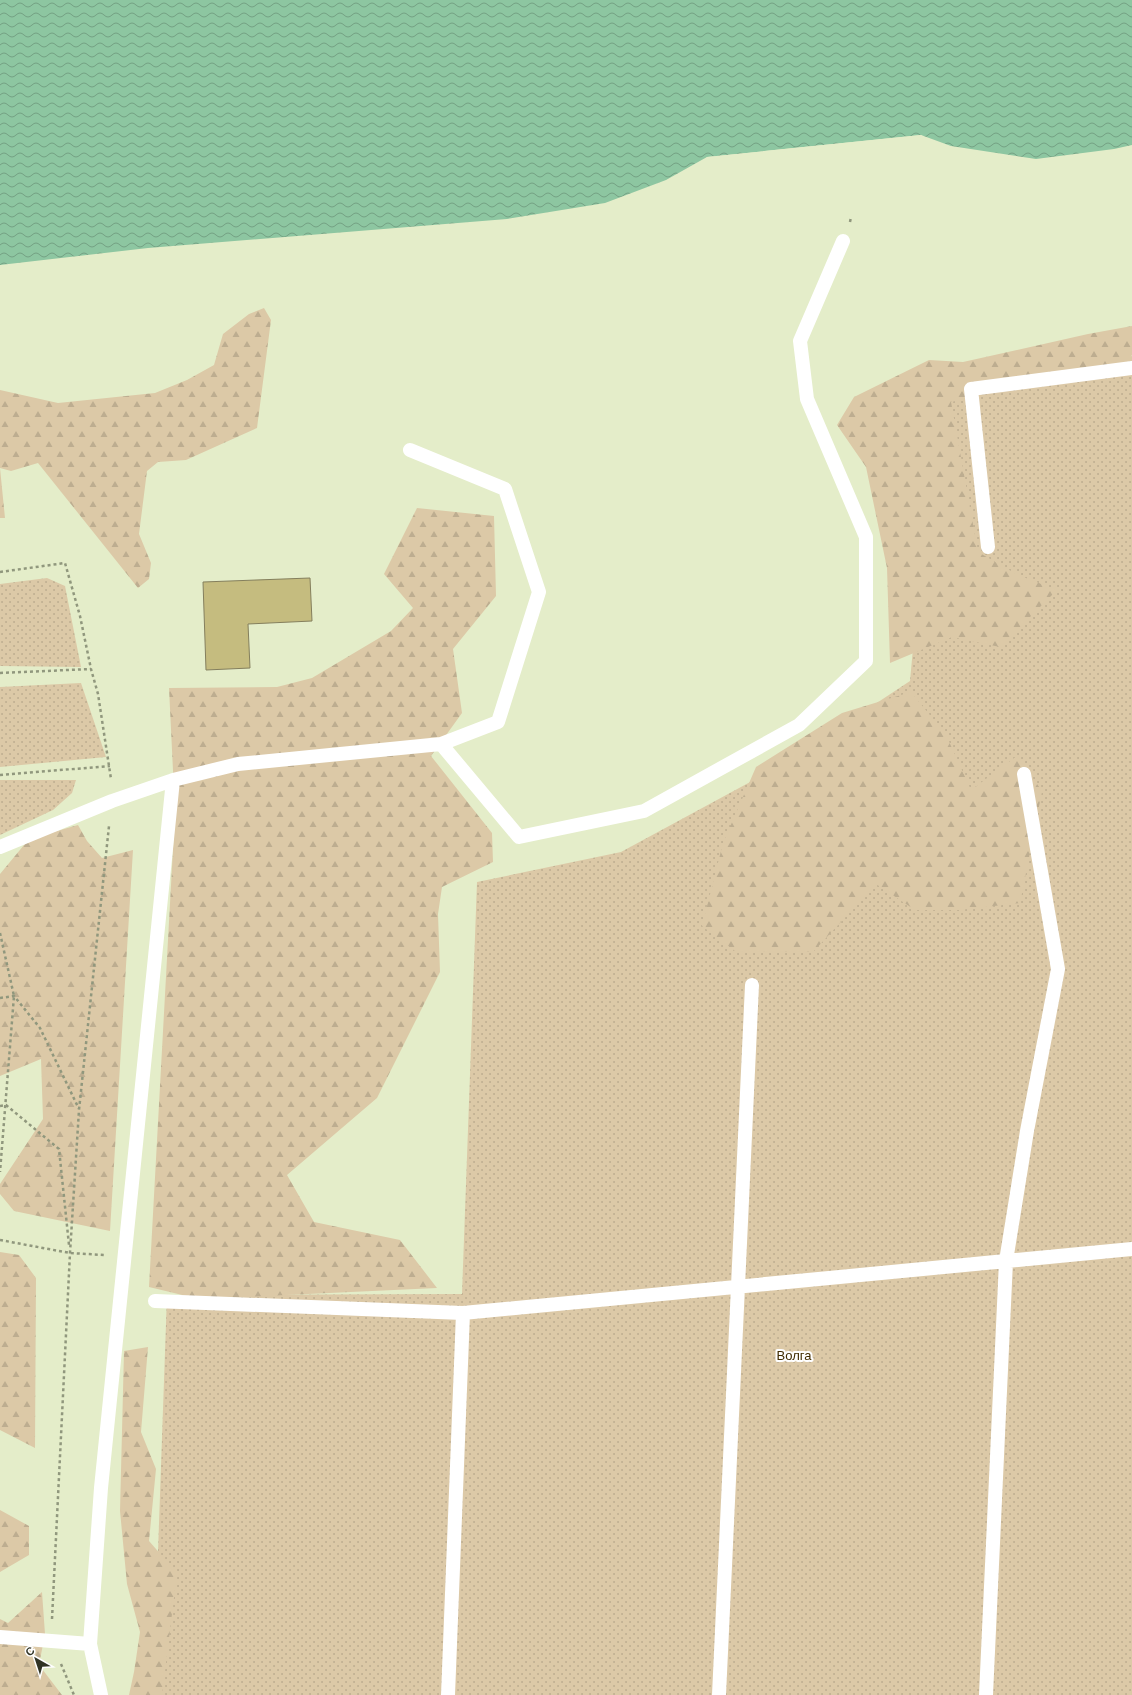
<svg xmlns="http://www.w3.org/2000/svg" width="1132" height="1695" viewBox="0 0 1132 1695" font-family="Helvetica,sans-serif">
<style>
.green{fill:url(#green-dots)}
.forest{fill:url(#forest-firs)}
.water{fill:url(#water-waves)}
.pier{fill:#e4edc9}
.building{fill:#c5bc7f;stroke:#847f5d}
.lines{fill:none;stroke-linecap:round;stroke-linejoin:round}
.path{stroke:#90977d;stroke-width:2.5;stroke-dasharray:3 3;stroke-linecap:butt}
.service{stroke:#fff;stroke-width:14}
.labels{text-anchor:middle;dominant-baseline:central;stroke-width:4;stroke-linejoin:round;paint-order:stroke}
.park-label{font-size:13px;fill:#402b00;stroke:#fff}
</style>
<defs>
<pattern id="green-dots" width="8" height="8" patternUnits="userSpaceOnUse"><rect width="8" height="8" fill="#dcc9a7"/><path d="M2 2h.1M6 6h.1" fill="none" stroke="#bdad90" stroke-width="1.8" stroke-linecap="round"/></pattern>
<pattern id="forest-firs" width="22" height="20" patternUnits="userSpaceOnUse"><rect width="22" height="20" fill="#dcc9a7"/><path d="M5 1l3.5 6h-7zM16 11l3.5 6h-7z" fill="#bdad90"/></pattern>
<pattern id="water-waves" width="16" height="10" patternUnits="userSpaceOnUse"><rect width="16" height="10" fill="#8dc6a1"/><path d="M0 5q4-4 8 0t8 0" fill="none" stroke="#74a183"/></pattern>
</defs>
<rect width="100%" height="100%" fill="#e4edc9"/>
<path class="green" d="M 1132,356 L 1132,1695 L 153,1695 L 167,1295 L 462,1294 L 477,882 L 621,852 L 789,761 L 910,681 L 937,387 Z
M 47,578 L 65,586 L 81,667 L 0,666 L 0,584 Z
M 81,683 L 106,757 L 0,767 L 0,687 Z
M 0,780 L 76,780 L 72,793 L 53,810 L 0,835 Z"/>
<path class="forest" d="M 264,308 L 271,320 L 257,428 L 186,460 L 158,462 L 147,471 L 139,534 L 151,563 L 149,579 L 138,588 L 38,463 L 11,471 L 0,468 L 5,518 L 0,518 L 0,390 L 58,403 L 155,393 L 187,380 L 214,365 L 223,334 L 249,314 Z
M 1132,326 L 1132,355 L 1126,362 L 951,402 L 978,552 L 1018,575 L 1057,590 L 1000,647 L 952,637 L 890,663 L 887,568 L 866,467 L 837,425 L 854,397 L 929,360 L 963,362 L 1088,334 Z
M 417,508 L 494,516 L 496,596 L 453,649 L 462,713 L 431,756 L 492,833 L 493,862 L 442,887 L 438,914 L 440,972 L 377,1098 L 287,1175 L 314,1222 L 400,1240 L 437,1288 L 199,1299 L 149,1287 L 175,812 L 169,688 L 277,687 L 312,678 L 391,631 L 413,608 L 384,574 Z
M 911,692 L 946,735 L 971,790 L 1017,756 L 1042,791 L 1020,903 L 959,910 L 915,910 L 876,884 L 813,952 L 735,951 L 702,926 L 723,843 L 756,767 L 842,713 Z
M 78,825 L 87,841 L 102,858 L 133,850 L 110,1231 L 14,1211 L 0,1194 L 0,1184 L 43,1119 L 41,1059 L 0,1076 L 0,874 L 29,839 Z
M 0,1252 L 19,1255 L 36,1278 L 35,1448 L 0,1430 Z
M 148,1347 L 141,1432 L 156,1469 L 149,1541 L 177,1573 L 162,1695 L 129,1695 L 134,1672 L 140,1632 L 127,1584 L 120,1511 L 124,1351 Z
M 0,1510 L 29,1526 L 29,1555 L 0,1572 Z
M 42,1592 L 45,1634 L 39,1665 L 62,1695 L 0,1695 L 0,1619 L 8,1623 Z"/>
<path class="water" d="M 0,0 L 1132,0 L 1132,145 L 1114,149 L 1036,159 L 951,146 L 921,135 L 707,157 L 666,180 L 605,203 L 507,219 L 148,248 L 0,265 Z"/>
<path class="pier" d="M 921,135 L 929,140 L 920,137 L 705,160 L 707,157 Z"/>
<path class="building" d="M 310,578 L 312,621 L 248,624 L 250,668 L 206,670 L 203,582 Z"/>
<g class="lines">
<path class="path" d="M 850,222 L 851,217
M 0,572 L 65,563 L 80,616 L 91,669 L 98,694 L 111,779
M 0,673 L 91,669
M 0,775 L 110,766
M 0,933 L 14,996 L 0,1172
M 0,998 L 14,996 L 40,1028 L 79,1109
M 0,1106 L 6,1105 L 59,1149 L 69,1245
M 0,1240 L 70,1253 L 104,1255
M 52,1619 L 70,1253 L 79,1110 L 109,826
M 61,1664 L 74,1695"/>
<path class="service" d="M 988,547 L 971,389 L 1132,368
M 441,744 L 519,837 L 644,811 L 799,725 L 866,661 L 866,537 L 807,399 L 800,341 L 843,241
M 0,847 L 112,801 L 173,780
M 155,1301 L 463,1313 L 1132,1249
M 0,1637 L 90,1644
M 101,1695 L 90,1644 L 101,1488 L 173,780 L 238,764 L 441,744 L 498,722 L 539,592 L 505,489 L 410,450
M 448,1695 L 463,1313
M 719,1695 L 752,985
M 986,1695 L 1006,1261 L 1027,1131 L 1058,969 L 1024,774"/>
</g>
<g class="labels">
<g class="park-label">
<text x="794" y="1355">Волга</text>
</g>
</g>
<g transform="translate(36 1659) rotate(321)" stroke="#ffffff" stroke-width="3" paint-order="stroke">
<path d="M0-3L7 15L0 10L-7 15Z" fill="#303325"/>
<text y="-6" font-size="11" font-weight="bold" text-anchor="middle" fill="#303325">С</text>
</g>
</svg>
